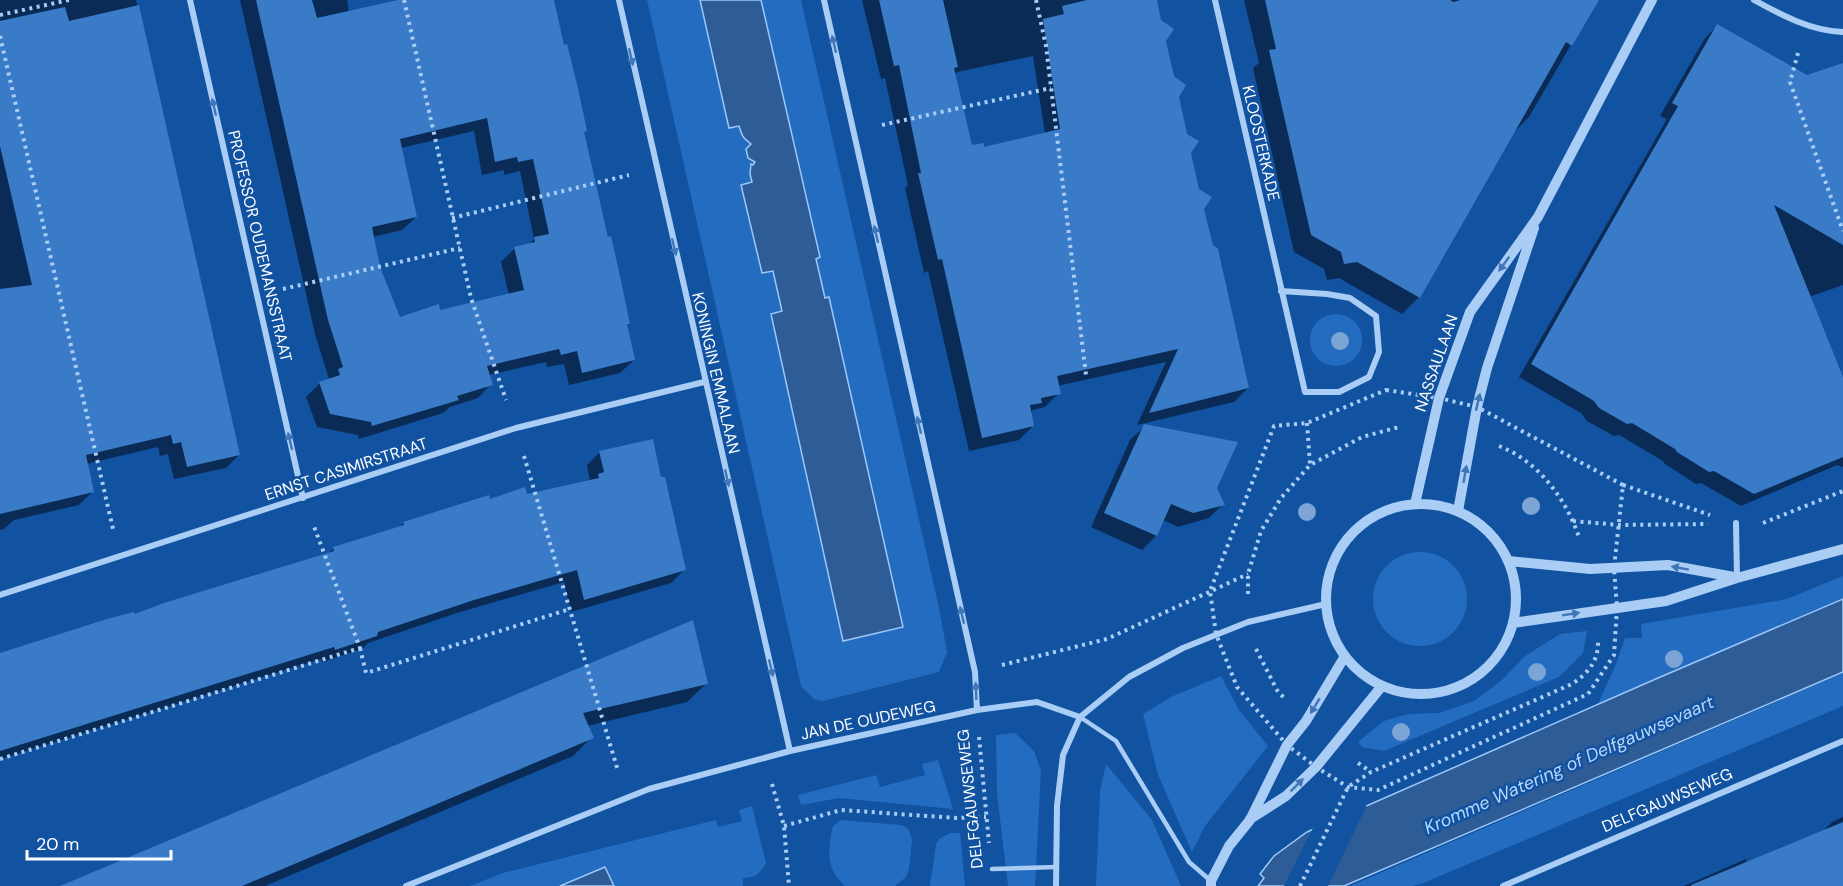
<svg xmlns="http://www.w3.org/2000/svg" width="1843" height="886" viewBox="0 0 1843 886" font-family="'DM Sans',sans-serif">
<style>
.green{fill:#246cc0}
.water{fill:#2d5c96;stroke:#9cc8f8;stroke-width:1.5}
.pier{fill:#1152a1}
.shadow{fill:#0007;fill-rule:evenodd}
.building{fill:#3a7bc8;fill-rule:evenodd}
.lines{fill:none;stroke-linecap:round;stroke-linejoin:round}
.path{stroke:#aacdf5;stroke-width:4;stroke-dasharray:3 4.5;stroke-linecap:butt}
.service{stroke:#aacdf5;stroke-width:4.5}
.minor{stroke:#aacdf5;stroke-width:6}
.tertiary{stroke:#aacdf5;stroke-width:10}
.tree{fill:#7ca4d4}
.oneway{fill:#3f77ba}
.labels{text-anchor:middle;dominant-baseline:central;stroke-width:5;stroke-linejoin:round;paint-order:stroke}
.street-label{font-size:16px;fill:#fff;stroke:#1152a1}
.water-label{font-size:18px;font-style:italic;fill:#b7d7fb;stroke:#1152a1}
</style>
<rect width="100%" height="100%" fill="#1152a1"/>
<path class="green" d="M 647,0 L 700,0 L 729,128 L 739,126 L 751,144 L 749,146 L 753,160 L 755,162 L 753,165 L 751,165 L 750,174 L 752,182 L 741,185 L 762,273 L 773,271 L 782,311 L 771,314 L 843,641 L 903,626 L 829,298 L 825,298 L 816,259 L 820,257 L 761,0 L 801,0 L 939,608 L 947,652 L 939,672 L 823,701 L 814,699 L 801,686 Z
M1310 340a26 26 0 1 1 52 0a26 26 0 1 1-52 0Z
M1373 599a47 47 0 1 1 94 0a47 47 0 1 1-94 0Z
M 1843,576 L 1843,599 L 1598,704 L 1616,664 L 1625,638 L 1642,638 L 1641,624 L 1787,599 Z
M 1587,631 L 1583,653 L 1559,677 L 1384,751 L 1362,747 L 1358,742 L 1384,721 L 1408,714 L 1439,713 L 1474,701 L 1502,680 L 1525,656 L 1560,634 Z
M 1843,673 L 1843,706 L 1421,884 L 1411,886 L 1350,886 Z
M 1221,676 L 1239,710 L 1268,746 L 1205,826 L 1192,852 L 1158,775 L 1143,714 L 1173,696 Z
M 1015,733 L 1034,751 L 1041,771 L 1035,886 L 1008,886 L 997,793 L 996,735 Z
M 938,760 L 953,809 L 839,798 L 801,805 L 798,795 L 876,775 L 880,787 L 925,775 L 922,764 Z
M 1106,764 L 1152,820 L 1181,886 L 1096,886 L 1100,791 Z
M 752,806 L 766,863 C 760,874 756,878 743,878 L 743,886 L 614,886 L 605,867 L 560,886 L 470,886 L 503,873 L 716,820 L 718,827 L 742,821 L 739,810 Z
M 841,820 L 901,825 L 908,828 L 912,840 L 909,869 L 906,877 L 895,886 L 845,886 C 826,868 828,854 832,829 L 834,825 Z
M 950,833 L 960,833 L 965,886 L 930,886 L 936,844 L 939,839 Z"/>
<path class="water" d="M 700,0 L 761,0 L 820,257 L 816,259 L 825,298 L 829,297 L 903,627 L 843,641 L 771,314 L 782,311 L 773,271 L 762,273 L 741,185 L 752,182 L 750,174 L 751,164 L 753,165 L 755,162 L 748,158 L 746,149 L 751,144 C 743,137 743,139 739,126 L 729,128 Z
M 1843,599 L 1843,672 L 1344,886 L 1258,886 L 1264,878 L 1260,874 L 1274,856 L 1307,832 L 1658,678 Z
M 605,867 L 614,886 L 560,886 Z"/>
<path class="pier" d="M 1366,804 L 1365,806 L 1367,805 L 1328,886 L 1284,886 L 1313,828 Z"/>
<path class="shadow" d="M 0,0 L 136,0 L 239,455 L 226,468 L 174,479 L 168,454 L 160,456 L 158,447 L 86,464 L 92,492 L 79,505 L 14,520 L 4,529 L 0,530 Z
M 240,0 L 347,0 L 349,13 L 405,0 L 552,0 L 585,131 L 583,134 L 629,323 L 626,326 L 634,360 L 620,373 L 569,385 L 564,364 L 547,367 L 546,362 L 488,375 L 491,384 L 478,398 L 450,407 L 443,413 L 359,439 L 358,435 L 317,427 L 306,397 L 320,383 L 329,379 L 315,334 ZM 474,131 L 482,175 L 504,170 L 504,175 L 520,171 L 534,239 L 528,246 L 514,249 L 501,262 L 509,295 L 399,319 L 379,267 L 373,237 L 402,230 L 416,217 L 401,148 Z
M 862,0 L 1155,0 L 1203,209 L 1248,388 L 1234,402 L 1137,425 L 1166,362 L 1057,386 L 1059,393 L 1045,407 L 1033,410 L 1030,413 L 1033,426 L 1019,440 L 969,451 L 928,271 L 924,273 L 905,188 L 908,186 L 885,78 L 881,79 ZM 1033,56 L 1045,134 L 983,149 L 971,147 L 954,75 L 957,72 Z
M 1244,0 L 1597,0 L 1529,117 L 1513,133 L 1418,298 L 1402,314 L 1339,278 L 1327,280 L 1324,269 L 1294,252 L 1253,68 L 1259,63 Z
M 1717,26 L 1806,77 L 1843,64 L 1843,285 L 1809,297 L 1843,381 L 1843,467 L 1837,465 L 1741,506 L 1701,483 L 1696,484 L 1665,464 L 1663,461 L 1619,435 L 1614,436 L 1587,421 L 1581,413 L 1519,377 L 1667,119 L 1660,116 L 1705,38 Z
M 1145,426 L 1215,488 L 1223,504 L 1209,518 L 1178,527 L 1163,520 L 1156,536 L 1142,550 L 1091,527 L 1130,440 Z
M 600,452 L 684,570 L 671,583 L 571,612 L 564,582 L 460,612 L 368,643 L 362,649 L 322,662 L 321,659 L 0,759 L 0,654 L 134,616 L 328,554 L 334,548 L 398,529 L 403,523 L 488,497 L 489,501 L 526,496 L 590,481 L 587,465 Z
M 692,622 L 706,684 L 687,702 L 587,726 L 592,737 L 573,756 L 265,886 L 63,886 Z
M 1843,817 L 1843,886 L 1684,886 L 1746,859 L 1747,863 L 1822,832 L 1832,822 Z"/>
<path class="building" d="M 256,0 L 312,0 L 317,18 L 398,0 L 554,0 L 564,45 L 567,44 L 578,88 L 587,131 L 584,132 L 608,237 L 611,236 L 621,281 L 630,324 L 627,324 L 635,360 L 582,373 L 577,351 L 561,355 L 559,349 L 487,366 L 493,385 L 457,396 L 459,400 L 372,426 L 371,422 L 330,414 L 319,382 L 340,375 L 338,369 L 343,367 L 328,320 ZM 487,118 L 495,162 L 517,157 L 518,162 L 533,159 L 549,234 L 534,237 L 535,242 L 514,247 L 524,290 L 440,310 L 439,304 L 400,317 L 380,267 L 372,227 L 417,217 L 400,139 Z
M 879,0 L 943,0 L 958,67 L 954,68 L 972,145 L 984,143 L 984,147 L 1060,129 L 1043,19 L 1064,14 L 1062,6 L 1087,0 L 1157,0 L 1161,20 L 1174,29 L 1166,41 L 1174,76 L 1186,85 L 1179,97 L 1183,115 L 1187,134 L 1199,141 L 1191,153 L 1199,189 L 1212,197 L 1204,209 L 1213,245 L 1218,249 L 1249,388 L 1149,413 L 1178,349 L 1057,376 L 1061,394 L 1041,398 L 1042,403 L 1030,405 L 1034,426 L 982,438 L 942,259 L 938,260 L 918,173 L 921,173 L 899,65 L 894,66 Z
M 1265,0 L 1450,0 L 1454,2 L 1460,0 L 1599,0 L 1572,46 L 1566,42 L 1420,298 L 1357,262 L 1344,264 L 1341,252 L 1311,235 L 1269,50 L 1276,49 Z
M 139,5 L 240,455 L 187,467 L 181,442 L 173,444 L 171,435 L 86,455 L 94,492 L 0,514 L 0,289 L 32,285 L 0,146 L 0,21 L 65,7 L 69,21 Z
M 1717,24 L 1807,75 L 1843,63 L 1843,245 L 1774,205 L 1843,377 L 1843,457 L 1754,494 L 1714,471 L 1709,472 L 1677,452 L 1675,449 L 1632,423 L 1627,424 L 1599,408 L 1594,401 L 1531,364 L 1678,106 L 1672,103 Z
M 1144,424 L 1238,442 L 1217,488 L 1225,505 L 1193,513 L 1171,504 L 1157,536 L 1104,513 Z
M 653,439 L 661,477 L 665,477 L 686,570 L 584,600 L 577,570 L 474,600 L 378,632 L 377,636 L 335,650 L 334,647 L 0,751 L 0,653 L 107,619 L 134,612 L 135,614 L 164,603 L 334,551 L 333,547 L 404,525 L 403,522 L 489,495 L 490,499 L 525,487 L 527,494 L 599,478 L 598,474 L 604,472 L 599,451 Z
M 693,620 L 708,684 L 583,713 L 594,738 L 242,886 L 60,886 Z
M 1843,822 L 1843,886 L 1691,886 L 1691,885 Z"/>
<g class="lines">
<path class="path" d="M 404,0 L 471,298 L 506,400
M 1036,0 L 1046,46 L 1086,375
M 0,15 L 69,0
M 0,36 L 113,529
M 1798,53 L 1790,82 L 1843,231
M 882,125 L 1051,88
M 452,218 L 629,175
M 283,289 L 460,248
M 1386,390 L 1439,398 L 1477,407 L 1623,485 L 1614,568 L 1617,608 L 1614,655 L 1588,694 L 1378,790 L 1348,787 L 1316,767 L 1287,745 L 1237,687 L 1216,634 L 1210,591 L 1274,426 L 1307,423 Z
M 1307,423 L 1310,465
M 1499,446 C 1538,461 1566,499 1579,537
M 524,456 L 618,771
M 1623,485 L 1710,515
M 1573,521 L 1619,525 L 1708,524
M 1763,523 L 1843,491
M 1248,594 L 1248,574 L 1261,531 L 1281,498 L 1310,465 L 1362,437 L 1395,428 L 1401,428
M 360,648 L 366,673 L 570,609
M 1256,649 L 1277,690 L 1285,699
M 1002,665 L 1107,639 L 1248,574
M 979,737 L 989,843
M 0,759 L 360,648 L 313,524
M 1358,763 L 1371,772
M 772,784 L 784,826 L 789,886
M 784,826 L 841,810 L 957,818 L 986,817
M 1300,886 L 1348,787 L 1371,772 L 1572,684 C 1587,674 1599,661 1598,641"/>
<path class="service" d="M 1080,717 L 1116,741 L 1189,862 L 1211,881
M 992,869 L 1057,867"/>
<path class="minor" d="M 190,0 L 303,498
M 619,0 L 790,751
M 824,0 L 975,672 L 977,710
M 1215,0 L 1305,392 L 1339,392 L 1369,377 L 1379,352 L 1376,316 L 1350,298 L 1327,294 L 1281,291
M 1754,0 C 1781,15 1811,31 1843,32
M 1736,523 L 1737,578
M 0,595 L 516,428 L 704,382
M 406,886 L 649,789 L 790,751 L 977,710 L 1037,702 L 1080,717
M 1056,886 L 1057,806 L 1063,755 L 1080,717 L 1129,677 L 1183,648 L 1248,622 L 1326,604
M 1503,886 L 1843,741"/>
<path class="tertiary" d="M1326 599a95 95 0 1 1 190 0a95 95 0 1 1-190 0Z
M 1415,504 L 1439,398 L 1470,312 L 1538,217 L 1652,0
M 1458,511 L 1477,407 L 1487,368 L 1534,228
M 1509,561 L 1590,569 L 1668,565 L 1734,577
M 1513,623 L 1666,601 L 1737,578 L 1843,549
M 1250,819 L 1286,796 L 1316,767 L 1382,686
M 1211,886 L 1211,881 L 1229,846 L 1250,820 L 1287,745 L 1306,721 L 1345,656"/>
</g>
<g class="tree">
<circle cx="1340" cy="341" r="9"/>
<circle cx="1531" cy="506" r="9"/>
<circle cx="1307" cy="512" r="9"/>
<circle cx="1674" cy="659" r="9"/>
<circle cx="1537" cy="672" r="9"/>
<circle cx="1401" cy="732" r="9"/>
</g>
<defs><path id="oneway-solid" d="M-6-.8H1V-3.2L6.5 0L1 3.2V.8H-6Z" transform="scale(1.5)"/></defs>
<g class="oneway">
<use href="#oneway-solid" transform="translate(834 44) rotate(-103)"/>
<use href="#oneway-solid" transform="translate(631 57) rotate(77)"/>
<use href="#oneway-solid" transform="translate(214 107) rotate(-103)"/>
<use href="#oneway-solid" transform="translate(876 234) rotate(-103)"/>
<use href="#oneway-solid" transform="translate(674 247) rotate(77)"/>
<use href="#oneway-solid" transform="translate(1504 264) rotate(126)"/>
<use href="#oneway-solid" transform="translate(1478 402) rotate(-77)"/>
<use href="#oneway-solid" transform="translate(919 425) rotate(-103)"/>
<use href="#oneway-solid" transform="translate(290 441) rotate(-103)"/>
<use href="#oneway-solid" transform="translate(1465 474) rotate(-80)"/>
<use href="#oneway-solid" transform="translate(727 478) rotate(77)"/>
<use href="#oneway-solid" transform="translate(1680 568) rotate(-170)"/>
<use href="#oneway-solid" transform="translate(1571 614) rotate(-9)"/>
<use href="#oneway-solid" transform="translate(962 615) rotate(-103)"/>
<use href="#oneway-solid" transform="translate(771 668) rotate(77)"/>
<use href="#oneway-solid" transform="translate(976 691) rotate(-92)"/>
<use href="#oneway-solid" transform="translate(1315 706) rotate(121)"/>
<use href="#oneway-solid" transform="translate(1297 785) rotate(-45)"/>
</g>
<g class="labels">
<g class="street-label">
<text transform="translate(1261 143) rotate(77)">KLOOSTERKADE</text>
<text transform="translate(260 246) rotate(77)">PROFESSOR OUDEMANSSTRAAT</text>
<text transform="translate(1436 363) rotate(-71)">NASSAULAAN</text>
<text transform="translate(716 373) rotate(77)">KONINGIN EMMALAAN</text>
<text transform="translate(346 469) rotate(-18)">ERNST CASIMIRSTRAAT</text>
<text transform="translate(868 720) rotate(-12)">JAN DE OUDEWEG</text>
<text transform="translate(970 799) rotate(-96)">DELFGAUWSEWEG</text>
<text transform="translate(1667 800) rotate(-23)">DELFGAUWSEWEG</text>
</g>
<g class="water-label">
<text transform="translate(1569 765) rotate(-24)">Kromme Watering of Delfgauwsevaart</text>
</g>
</g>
<path d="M27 850v9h144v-9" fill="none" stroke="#ffffff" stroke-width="3"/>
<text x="36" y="850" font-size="18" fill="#ffffff" stroke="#1152a1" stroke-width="4.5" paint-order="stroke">20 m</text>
</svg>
